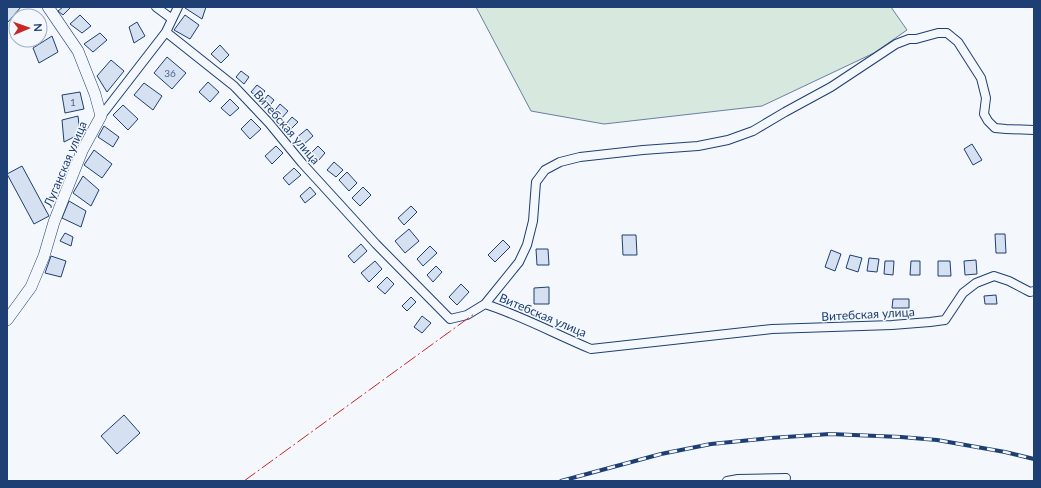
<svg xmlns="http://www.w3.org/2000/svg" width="1041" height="488" viewBox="0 0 1041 488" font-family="Lato,sans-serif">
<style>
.green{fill:#d7e8df;stroke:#687fa3}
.building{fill:#d5e0f0;stroke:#1d3f73}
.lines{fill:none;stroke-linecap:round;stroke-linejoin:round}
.street-casing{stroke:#1d3f73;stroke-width:10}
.secondary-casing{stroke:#1d3f73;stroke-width:12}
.street{stroke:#f4f7fb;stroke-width:8}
.secondary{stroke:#f4f7fb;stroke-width:11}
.rail-casing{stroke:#1d3f73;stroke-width:4}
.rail{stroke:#f4f7fb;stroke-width:2.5;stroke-dasharray:8;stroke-linecap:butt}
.power{stroke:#c62828;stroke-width:1;stroke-dasharray:14 3 2 3;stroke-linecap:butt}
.labels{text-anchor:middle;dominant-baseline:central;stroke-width:3;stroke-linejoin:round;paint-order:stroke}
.number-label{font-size:10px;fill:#4b6792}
.street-label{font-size:12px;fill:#1d3f73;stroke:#f4f7fb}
</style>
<rect width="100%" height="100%" fill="#f4f7fb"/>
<path class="green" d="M 476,7 L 891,7 L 907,30 L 874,53 L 762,106 L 604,124 L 531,111 Z"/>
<path class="building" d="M 7,7 L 21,7 L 8,22 L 7,20 Z
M 63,7 L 71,7 L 63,15 L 58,11 Z
M 186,7 L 206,7 L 202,19 L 185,8 Z
M 80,15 L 91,26 L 82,33 L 70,24 Z
M 185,15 L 199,25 L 190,39 L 174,30 Z
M 137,22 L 145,36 L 134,43 L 129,27 Z
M 100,33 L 107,40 L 93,52 L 84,44 Z
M 52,36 L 58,52 L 39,63 L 33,48 Z
M 220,45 L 229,55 L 221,63 L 211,54 Z
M 167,57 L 186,73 L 172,89 L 154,73 Z
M 111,60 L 124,71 L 107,92 L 97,76 Z
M 241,71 L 249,77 L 244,84 L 236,77 Z
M 208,82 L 219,92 L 210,102 L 199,92 Z
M 144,83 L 162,96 L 153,110 L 134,95 Z
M 257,85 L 265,91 L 259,98 L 251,92 Z
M 80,92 L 84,109 L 65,113 L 62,95 Z
M 268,95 L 274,100 L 268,108 L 262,103 Z
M 230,99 L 239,108 L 230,116 L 221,108 Z
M 280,104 L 288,111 L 281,119 L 273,113 Z
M 123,105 L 138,119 L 128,130 L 113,115 Z
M 78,116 L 80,134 L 64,142 L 62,120 Z
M 292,117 L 298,122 L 290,130 L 285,125 Z
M 251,119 L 261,129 L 250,139 L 241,129 Z
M 104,126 L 119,137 L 113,147 L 98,137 Z
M 307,129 L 313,136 L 303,145 L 296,138 Z
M 972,144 L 982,160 L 973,165 L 964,149 Z
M 276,146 L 283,153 L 272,164 L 265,156 Z
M 318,146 L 325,153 L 318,161 L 310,154 Z
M 94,150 L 112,164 L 102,178 L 84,165 Z
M 334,162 L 343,170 L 336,177 L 327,170 Z
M 22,166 L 49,216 L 34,224 L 7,174 Z
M 294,168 L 301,175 L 289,185 L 283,178 Z
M 347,172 L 357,183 L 349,191 L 339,180 Z
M 83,176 L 99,190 L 91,206 L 73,193 Z
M 310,187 L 316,194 L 305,203 L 300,196 Z
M 363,187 L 371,195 L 360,206 L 352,198 Z
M 69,201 L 86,211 L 81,227 L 62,218 Z
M 411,206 L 417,212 L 404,225 L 398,218 Z
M 409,229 L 419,241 L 405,253 L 395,241 Z
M 65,233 L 73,237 L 71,246 L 60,241 Z
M 995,234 L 1005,234 L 1006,253 L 996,253 Z
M 622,235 L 636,235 L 637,255 L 623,255 Z
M 503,240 L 510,247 L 495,262 L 488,255 Z
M 361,244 L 367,251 L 354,263 L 348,256 Z
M 430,246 L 437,253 L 423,266 L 417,259 Z
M 536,249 L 548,249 L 549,265 L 537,265 Z
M 831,250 L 841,254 L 835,271 L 825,267 Z
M 850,255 L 862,258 L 858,272 L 846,268 Z
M 51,256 L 66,261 L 61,277 L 45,273 Z
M 869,258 L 879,259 L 877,272 L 867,271 Z
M 976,260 L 977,274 L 965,275 L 964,261 Z
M 375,261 L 382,269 L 369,282 L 361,273 Z
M 885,261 L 894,261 L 893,275 L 884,274 Z
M 911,261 L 920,261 L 920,275 L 910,275 Z
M 938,261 L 950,261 L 951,276 L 938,276 Z
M 436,266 L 442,272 L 433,282 L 427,275 Z
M 387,277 L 394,284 L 385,294 L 377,287 Z
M 461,284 L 469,292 L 457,305 L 449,297 Z
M 549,287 L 549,304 L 534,304 L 534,288 Z
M 996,295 L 997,304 L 985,304 L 984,296 Z
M 411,297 L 416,302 L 407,311 L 402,306 Z
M 893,299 L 909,299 L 909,308 L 892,308 Z
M 422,316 L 431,323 L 422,333 L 414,327 Z
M 124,415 L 140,433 L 117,454 L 101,436 Z"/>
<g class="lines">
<defs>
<path id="street" d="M 156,7 L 172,19
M 166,32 L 234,86 L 269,123 L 302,163 L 376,244 L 450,319 L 467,315 L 485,304 C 522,316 555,334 591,349 L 772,329 L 892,325 L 930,322 L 945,320 L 963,293 L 976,283 L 994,276 L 1009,281 L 1030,292 L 1034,291
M 101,116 L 166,32 L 178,7
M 485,304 L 519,262 L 527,245 L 533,221 L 536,182 L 545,170 L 560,162 L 580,157 L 643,150 L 698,146 L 728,140 L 753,131 L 785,112 L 831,87 L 896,44 L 909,39 L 916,39 L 938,33 L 947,33 L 958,42 L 981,78 L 986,98 L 984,114 L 988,121 L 995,128 L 1006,129 L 1034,130
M 727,481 L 738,479 L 786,478"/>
<path id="secondary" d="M 7,320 L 31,287 L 44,256 L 54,222 L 82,151 L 101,116 L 95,94 L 78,51 L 48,7"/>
</defs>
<use href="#street" class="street-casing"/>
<use href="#secondary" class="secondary-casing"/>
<use href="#street" class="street"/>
<use href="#secondary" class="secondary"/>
<defs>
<path id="rail" d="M 561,481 L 661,454 L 711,444 L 771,438 L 830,434 L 901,437 L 937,440 L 1005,452 L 1034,459"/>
</defs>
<use href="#rail" class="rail-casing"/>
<use href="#rail" class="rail"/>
<path class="power" d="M 244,481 L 474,314"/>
</g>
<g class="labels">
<g class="number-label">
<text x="170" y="73">36</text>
<text x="73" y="102">1</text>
</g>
<g class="street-label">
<text transform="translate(287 127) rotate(49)">Витебская улица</text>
<text transform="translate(65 164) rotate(-67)">Луганская улица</text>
<text transform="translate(868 314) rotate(-3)">Витебская улица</text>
<text transform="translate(543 315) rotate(23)">Витебская улица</text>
</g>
</g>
<rect width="1041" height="488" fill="none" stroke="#1d3f73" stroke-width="16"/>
<g transform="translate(28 28) rotate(88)"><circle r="19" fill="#f4f7fb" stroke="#9eadc5"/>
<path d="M0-3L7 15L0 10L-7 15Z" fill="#c62828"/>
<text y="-6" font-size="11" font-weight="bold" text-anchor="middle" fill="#1d3f73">N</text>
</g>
</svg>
